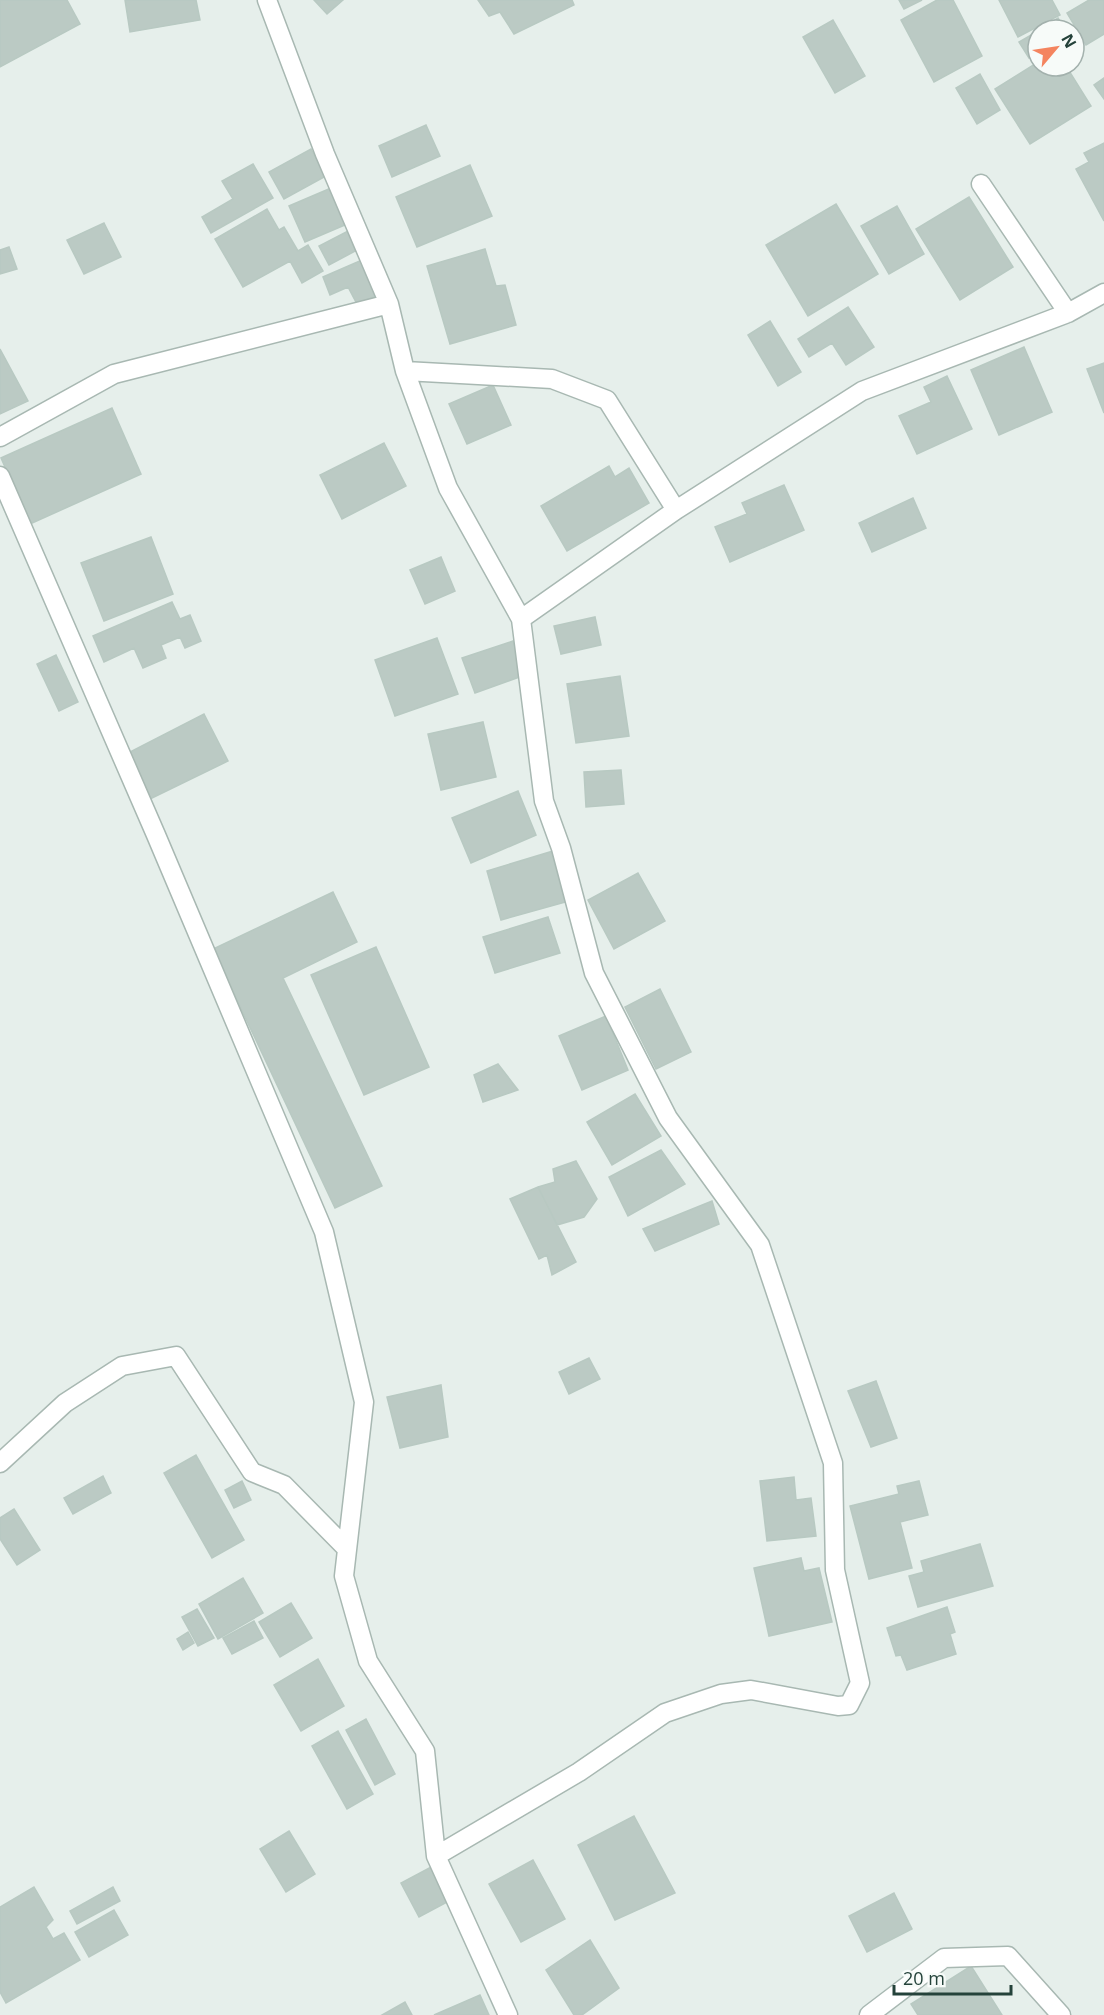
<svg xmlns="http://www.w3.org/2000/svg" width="1104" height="2015" viewBox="0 0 1104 2015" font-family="'Open Sans',sans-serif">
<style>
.building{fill:#bbcac4;stroke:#b8c9c2;stroke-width:1.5}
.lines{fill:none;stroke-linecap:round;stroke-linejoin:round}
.street-casing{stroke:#a8b8b2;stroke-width:21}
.street{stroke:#fff;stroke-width:18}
</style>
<rect width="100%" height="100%" fill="#e6efeb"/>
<path class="building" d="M 0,0 L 67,0 L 80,24 L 0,67 Z
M 125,0 L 196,0 L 200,20 L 130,32 Z
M 314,0 L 343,0 L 327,14 Z
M 478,0 L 572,0 L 574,5 L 514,34 L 500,12 L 489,16 Z
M 899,0 L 922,0 L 904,9 Z
M 937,0 L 953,0 L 982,56 L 934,82 L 901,20 Z
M 999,0 L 1052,0 L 1060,15 L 1018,37 Z
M 1089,0 L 1104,0 L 1104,34 L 1086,45 L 1067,13 Z
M 1058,18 L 1065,30 L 1039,30 Z
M 833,20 L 865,76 L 835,93 L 803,37 Z
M 1038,31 L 1038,53 L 1029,58 L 1019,42 Z
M 1038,62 L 1038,66 L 1066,66 L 1091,106 L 1030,144 L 995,89 Z
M 980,74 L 1000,110 L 977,124 L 956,88 Z
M 1104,78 L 1104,99 L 1094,85 Z
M 426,125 L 440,156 L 392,177 L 379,146 Z
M 1104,143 L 1104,221 L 1076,169 L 1089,162 L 1084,153 Z
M 311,149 L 326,176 L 284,199 L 269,172 Z
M 253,164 L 273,198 L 211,233 L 202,217 L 233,199 L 222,181 Z
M 470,165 L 492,216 L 417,247 L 396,197 Z
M 331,188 L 347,224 L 305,242 L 289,206 Z
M 969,197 L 1013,267 L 960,300 L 916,229 Z
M 836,204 L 878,274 L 808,316 L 766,245 Z
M 897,206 L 924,254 L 889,274 L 861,226 Z
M 267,209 L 279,230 L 284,227 L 298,251 L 308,245 L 323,271 L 302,283 L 290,261 L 243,287 L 215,239 Z
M 104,223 L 121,257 L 84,274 L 67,240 Z
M 350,230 L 359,249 L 329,265 L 319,246 Z
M 9,247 L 17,269 L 0,274 L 0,250 Z
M 485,249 L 496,286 L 505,285 L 516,325 L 450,344 L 427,266 Z
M 362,260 L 378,295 L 357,304 L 348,287 L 330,295 L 323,277 Z
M 848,307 L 874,347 L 846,365 L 832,343 L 809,357 L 798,339 Z
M 770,321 L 801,372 L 778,386 L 748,335 Z
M 1024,347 L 1052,412 L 999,435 L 971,370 Z
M 0,349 L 28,401 L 0,414 Z
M 1104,363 L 1104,413 L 1087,369 Z
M 947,376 L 972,429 L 917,454 L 899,416 L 931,402 L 924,387 Z
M 493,385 L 511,425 L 467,444 L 449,404 Z
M 112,408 L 141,474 L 30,524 L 1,458 Z
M 384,443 L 406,486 L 342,519 L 320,475 Z
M 609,466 L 615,477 L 629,468 L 649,503 L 567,551 L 541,506 Z
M 784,485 L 804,530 L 730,562 L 715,527 L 747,514 L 742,503 Z
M 913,498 L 926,528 L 872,552 L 859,523 Z
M 151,537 L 173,594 L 104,621 L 81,563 Z
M 441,557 L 455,591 L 425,604 L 410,570 Z
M 172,602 L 180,619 L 190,615 L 201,641 L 185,648 L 180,637 L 161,645 L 166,658 L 143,668 L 134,648 L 104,662 L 93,636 Z
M 595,617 L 601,645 L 561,654 L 554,626 Z
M 437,638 L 458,694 L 395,716 L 375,660 Z
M 513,641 L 525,675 L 475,693 L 462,658 Z
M 56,655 L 78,702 L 59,711 L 37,664 Z
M 620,676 L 629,736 L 576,743 L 567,684 Z
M 204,714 L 228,761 L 148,800 L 126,754 Z
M 483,722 L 496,777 L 441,790 L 428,734 Z
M 621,770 L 624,804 L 586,807 L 584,772 Z
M 518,791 L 536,835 L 471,863 L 452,818 Z
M 553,851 L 569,901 L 501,920 L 487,871 Z
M 638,873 L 665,921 L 614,949 L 588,900 Z
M 333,892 L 357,942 L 283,978 L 382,1186 L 335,1208 L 213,949 Z
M 548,917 L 560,953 L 495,973 L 483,937 Z
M 376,947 L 429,1067 L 364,1095 L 311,975 Z
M 660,989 L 691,1052 L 656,1069 L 625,1007 Z
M 606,1016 L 628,1070 L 582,1090 L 559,1036 Z
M 498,1064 L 518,1090 L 483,1102 L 474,1075 Z
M 635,1094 L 661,1136 L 612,1165 L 587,1122 Z
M 661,1150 L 685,1184 L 628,1216 L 609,1177 Z
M 576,1161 L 597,1199 L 584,1217 L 557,1225 L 538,1187 L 555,1182 L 553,1169 Z
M 538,1187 L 576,1262 L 552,1275 L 547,1255 L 539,1259 L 510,1199 Z
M 712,1201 L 719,1224 L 655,1251 L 643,1229 Z
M 589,1358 L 600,1379 L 569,1394 L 559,1372 Z
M 876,1381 L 897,1438 L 871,1447 L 848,1391 Z
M 441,1385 L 448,1437 L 400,1448 L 387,1397 Z
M 196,1455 L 244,1540 L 212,1558 L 164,1473 Z
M 103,1476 L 111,1493 L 73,1514 L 64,1498 Z
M 794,1477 L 796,1500 L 811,1498 L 816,1536 L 767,1541 L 760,1481 Z
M 242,1481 L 251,1500 L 234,1508 L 225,1490 Z
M 919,1481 L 928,1515 L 900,1522 L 912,1568 L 869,1579 L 850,1506 L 899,1494 L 897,1486 Z
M 14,1509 L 40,1550 L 17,1565 L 0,1539 L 0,1518 Z
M 980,1544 L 993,1586 L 918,1607 L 909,1576 L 924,1572 L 921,1561 Z
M 801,1558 L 804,1571 L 819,1568 L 832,1622 L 769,1636 L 754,1568 Z
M 243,1578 L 263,1613 L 218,1639 L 199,1604 Z
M 291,1603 L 312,1638 L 280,1657 L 259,1622 Z
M 947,1607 L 955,1632 L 950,1634 L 956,1654 L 907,1670 L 901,1655 L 896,1656 L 887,1628 Z
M 197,1609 L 214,1638 L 198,1646 L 182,1617 Z
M 254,1621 L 263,1638 L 232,1654 L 223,1638 Z
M 188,1632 L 194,1643 L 183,1650 L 177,1639 Z
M 318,1659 L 344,1706 L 301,1731 L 274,1685 Z
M 366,1719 L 395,1774 L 375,1785 L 346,1730 Z
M 338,1731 L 373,1794 L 347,1809 L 312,1746 Z
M 634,1816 L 675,1893 L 615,1920 L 578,1845 Z
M 289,1831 L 315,1874 L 286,1892 L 260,1849 Z
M 533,1860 L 565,1919 L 521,1942 L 489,1884 Z
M 433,1866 L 451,1900 L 419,1917 L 401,1883 Z
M 34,1887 L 53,1920 L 46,1927 L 53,1939 L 64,1933 L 80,1960 L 6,2003 L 0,1992 L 0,1907 Z
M 113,1887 L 120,1901 L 77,1924 L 70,1911 Z
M 894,1893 L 912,1929 L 867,1952 L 849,1916 Z
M 114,1910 L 128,1935 L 89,1957 L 75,1932 Z
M 590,1940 L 619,1988 L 582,2015 L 574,2015 L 546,1970 Z
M 971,1966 L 1002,2015 L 918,2015 L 911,2004 Z
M 480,1995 L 489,2015 L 434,2015 Z
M 405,2002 L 412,2015 L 382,2015 Z"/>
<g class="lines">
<defs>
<path id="street" d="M 267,0 L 325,154 L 389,304 L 405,371 L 448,488 L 521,619 L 544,801 L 561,848 L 594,973 L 668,1118 L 760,1245 L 833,1463 L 835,1570 L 860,1683 L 849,1705 L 838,1706 L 751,1690 L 721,1694 L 665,1713 L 579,1772 L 436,1856
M 981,184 L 1068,313
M 405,371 L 552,379 L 607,400 L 676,510
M 0,437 L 114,374 L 389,304
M 0,476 L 156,835 L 324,1232 L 364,1402 L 344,1576 L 368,1661 L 425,1751 L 436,1856 L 508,2015
M 521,619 L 676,510 L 862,391 L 1068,313 L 1104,293
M 0,1463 L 65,1403 L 122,1366 L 176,1356 L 252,1472 L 284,1485 L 347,1549
M 869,2015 L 944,1958 L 1008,1956 L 1061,2015"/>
</defs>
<use href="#street" class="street-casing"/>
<use href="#street" class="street"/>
</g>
<g transform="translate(1056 48) rotate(61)"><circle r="28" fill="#f7fbf9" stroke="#a3b1ad" stroke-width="1.5"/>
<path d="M0-4.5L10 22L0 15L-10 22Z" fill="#f4845f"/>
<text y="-9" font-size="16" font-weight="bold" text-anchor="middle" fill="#24423a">N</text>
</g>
<path d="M894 1985v9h117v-9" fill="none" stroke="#24423a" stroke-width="3"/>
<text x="903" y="1985" font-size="18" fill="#24423a" stroke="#f7fbf9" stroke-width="4.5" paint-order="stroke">20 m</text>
</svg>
